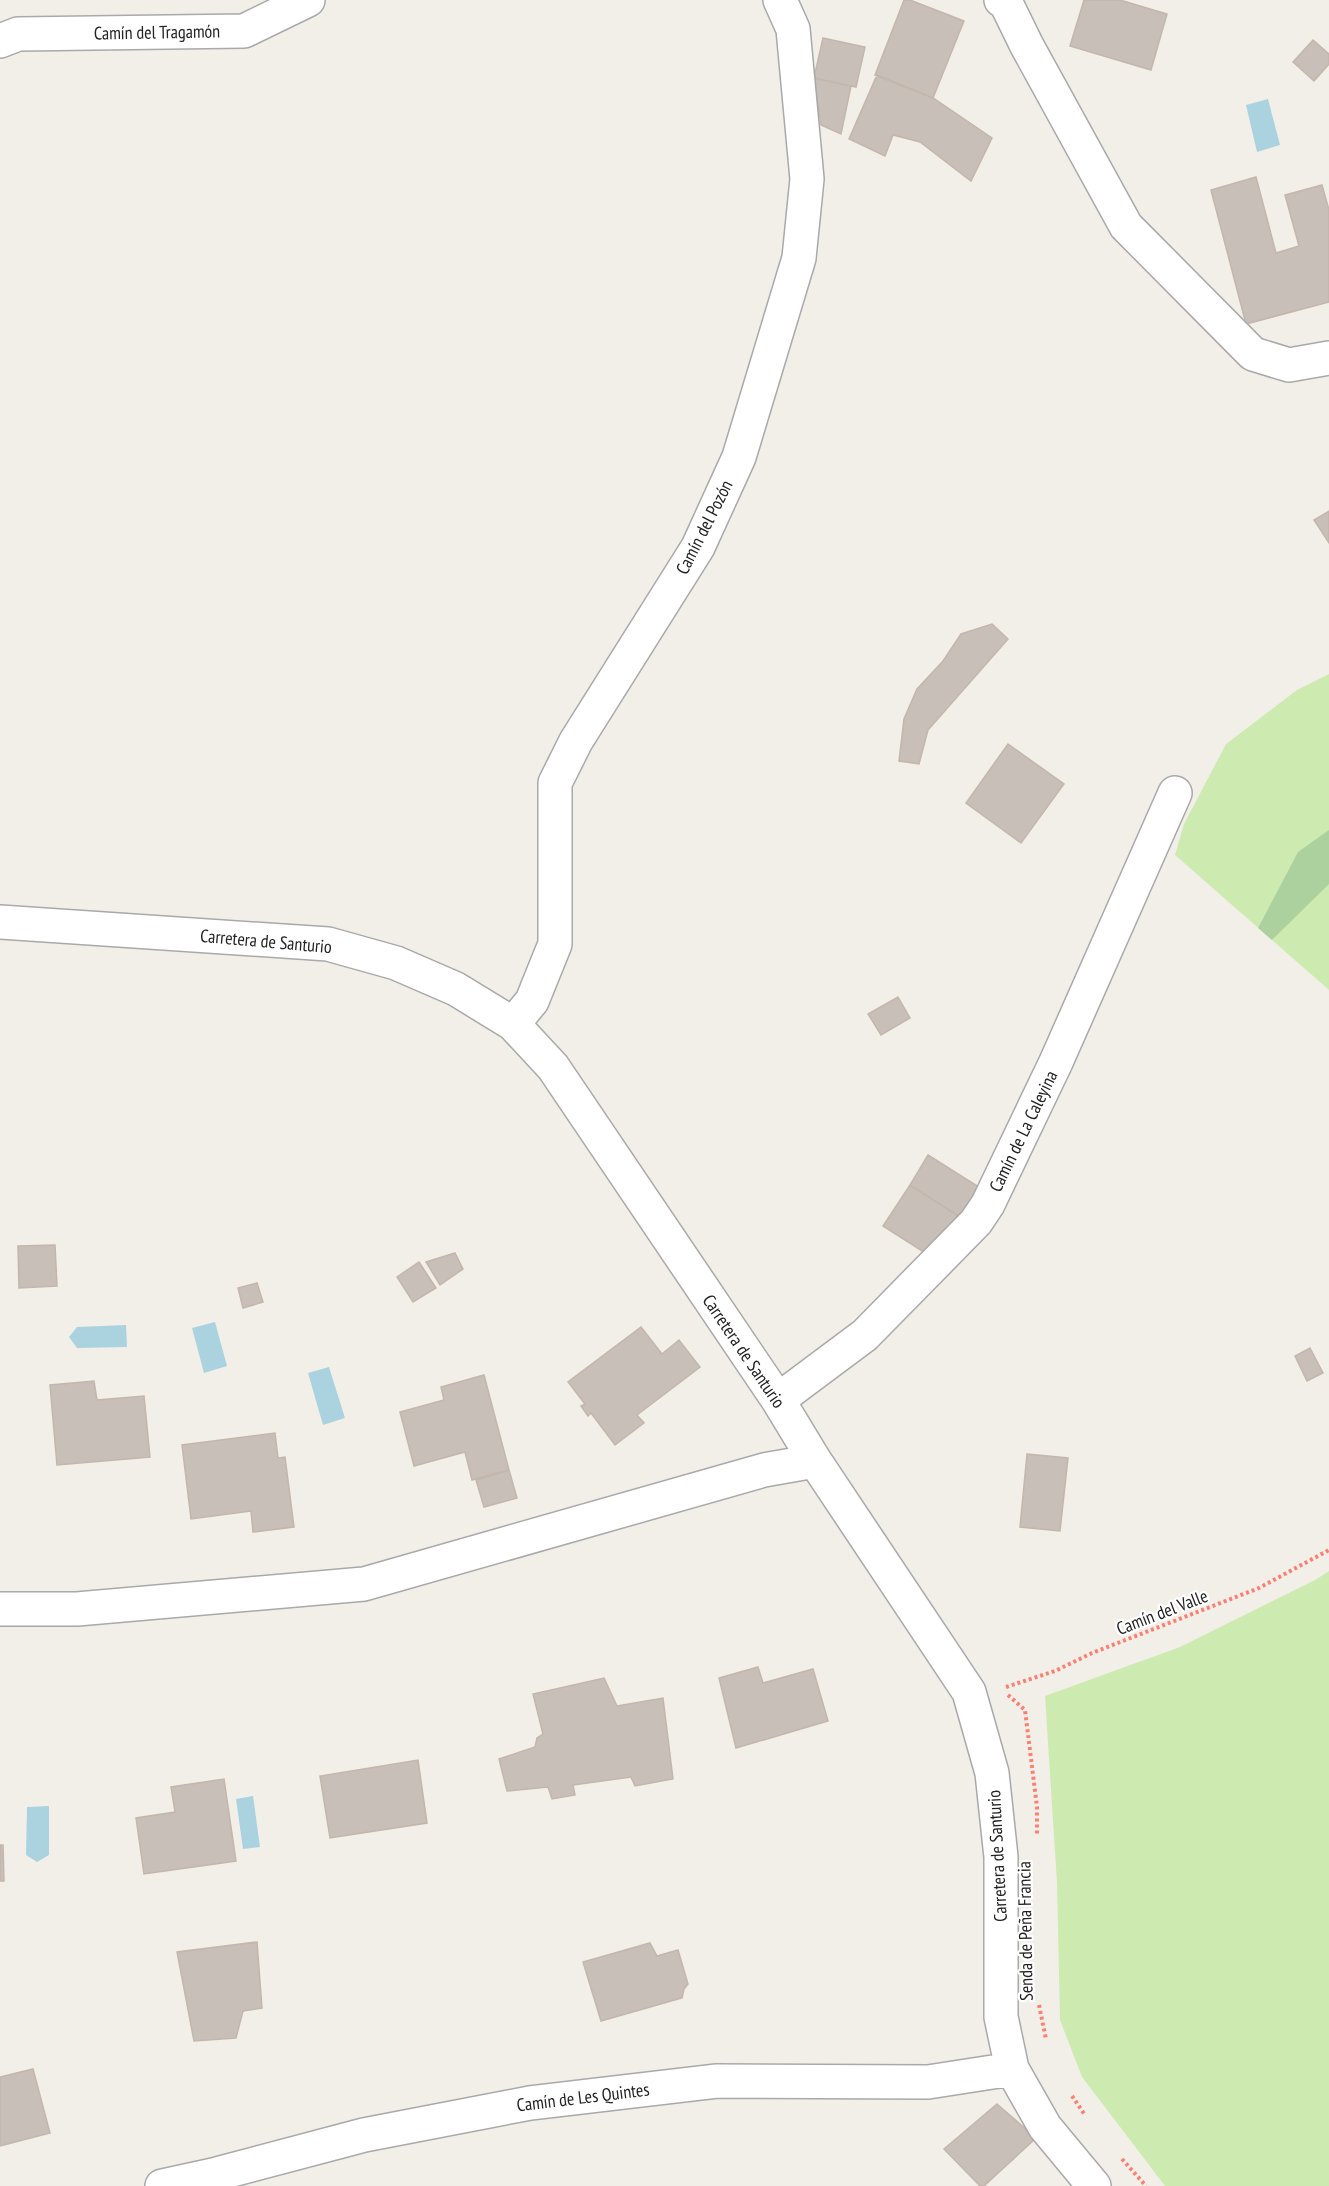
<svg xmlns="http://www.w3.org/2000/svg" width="1329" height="2186" viewBox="0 0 1329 2186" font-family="'PT Sans Narrow',sans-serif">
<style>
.grass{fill:#cdebb0}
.forest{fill:#add19e}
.water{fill:#aad3df}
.building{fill:#c7bfb8;stroke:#c4b6ab;stroke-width:1.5}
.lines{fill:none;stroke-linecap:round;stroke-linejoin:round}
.minor-casing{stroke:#a9a9a9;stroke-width:36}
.path{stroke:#fa8072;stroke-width:4;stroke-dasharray:3 3;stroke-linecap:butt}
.minor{stroke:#fff;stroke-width:33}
.labels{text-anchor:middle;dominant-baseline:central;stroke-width:4.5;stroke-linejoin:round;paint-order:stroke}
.street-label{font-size:18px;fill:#222;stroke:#fff}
</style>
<rect width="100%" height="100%" fill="#f2efe9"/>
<path class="grass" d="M 1329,674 L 1329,990 L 1175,855 L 1184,824 L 1226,744 L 1297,690 Z
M 1329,1571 L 1329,2186 L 1165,2186 L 1082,2077 L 1060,2020 L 1057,1883 L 1045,1696 L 1180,1647 L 1315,1580 Z"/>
<path class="forest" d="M 1329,830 L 1329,884 L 1272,940 L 1258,928 L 1298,852 Z"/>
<path class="water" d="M 1268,99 L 1280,145 L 1257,152 L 1246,105 Z
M 215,1322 L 227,1366 L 204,1373 L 192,1328 Z
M 126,1325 L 127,1347 L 77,1348 L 69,1337 L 77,1327 Z
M 329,1367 L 345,1418 L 323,1425 L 308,1373 Z
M 253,1796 L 260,1847 L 243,1849 L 236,1799 Z
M 49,1806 L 49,1855 L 37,1862 L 26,1855 L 27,1807 Z"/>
<path class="building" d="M 904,0 L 910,0 L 964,21 L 933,98 L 875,75 Z
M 1084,0 L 1120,0 L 1167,14 L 1151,70 L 1070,46 Z
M 823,38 L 865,47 L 856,87 L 814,78 Z
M 1313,40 L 1329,54 L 1329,64 L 1314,81 L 1293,62 Z
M 877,75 L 933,98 L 992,138 L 971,181 L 920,142 L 893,135 L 885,156 L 849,139 Z
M 814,78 L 851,86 L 841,134 L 821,125 Z
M 1256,177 L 1276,253 L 1299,246 L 1285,195 L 1322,185 L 1329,210 L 1329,302 L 1246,324 L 1211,190 Z
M 1329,511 L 1329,543 L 1314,520 Z
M 992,624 L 1008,639 L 928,730 L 919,764 L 899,761 L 904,719 L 917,689 L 943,661 L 961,634 Z
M 1008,744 L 1064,784 L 1021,843 L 966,803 Z
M 898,997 L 910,1018 L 881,1035 L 868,1014 Z
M 928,1155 L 987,1192 L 960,1217 L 910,1185 Z
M 910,1185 L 960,1217 L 933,1258 L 883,1226 Z
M 55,1245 L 57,1286 L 19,1288 L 18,1246 Z
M 455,1253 L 463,1269 L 440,1285 L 426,1262 Z
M 419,1262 L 436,1288 L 413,1302 L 397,1277 Z
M 257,1283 L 263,1302 L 243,1308 L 238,1288 Z
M 641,1327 L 662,1354 L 679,1340 L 700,1367 L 637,1415 L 644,1423 L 615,1445 L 591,1413 L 588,1416 L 581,1406 L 585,1404 L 568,1382 Z
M 1310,1348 L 1323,1373 L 1307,1381 L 1295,1356 Z
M 484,1375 L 509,1470 L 472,1480 L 465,1452 L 414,1466 L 400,1412 L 444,1400 L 441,1387 Z
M 94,1381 L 97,1400 L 144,1396 L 150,1457 L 57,1465 L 50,1385 Z
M 275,1433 L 278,1458 L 285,1457 L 294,1527 L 253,1532 L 251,1511 L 191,1519 L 182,1445 Z
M 1027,1454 L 1068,1458 L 1060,1531 L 1020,1527 Z
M 509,1470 L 517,1498 L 484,1507 L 476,1480 Z
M 758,1667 L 763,1683 L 813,1669 L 828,1721 L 736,1748 L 719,1678 Z
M 604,1678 L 617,1706 L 663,1698 L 673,1779 L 635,1786 L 631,1777 L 573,1785 L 575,1795 L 552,1799 L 548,1787 L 507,1791 L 499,1759 L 535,1747 L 537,1738 L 543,1734 L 533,1694 Z
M 418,1760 L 427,1823 L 330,1838 L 320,1776 Z
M 224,1779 L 236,1861 L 144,1874 L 136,1818 L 175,1812 L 171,1787 Z
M 0,1845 L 3,1845 L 4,1881 L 0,1881 Z
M 257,1942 L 262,2008 L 243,2011 L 236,2038 L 194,2041 L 177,1952 Z
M 650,1943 L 657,1956 L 678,1950 L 688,1984 L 684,1989 L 682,1998 L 601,2021 L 583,1962 Z
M 33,2069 L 50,2133 L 0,2146 L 0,2077 Z
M 997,2104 L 1036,2138 L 984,2186 L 980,2186 L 944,2149 Z"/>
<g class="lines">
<defs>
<path id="minor" d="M 1001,0 L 1005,1 L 1027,46 L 1126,226 L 1253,354 L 1289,365 L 1329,358
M 0,41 L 18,34 L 244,31 L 308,0
M 0,922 L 328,944 L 396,963 L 456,989 L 513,1024 L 553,1067 L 778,1400 L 815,1461 L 969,1692 L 992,1773 L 1001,1857 L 1001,2017 L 1012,2069 L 1045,2127 L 1094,2186
M 513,1024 L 532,1001 L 555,944 L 555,783 L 576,741 L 698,547 L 739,457 L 799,258 L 807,179 L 793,29 L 780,0
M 778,1400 L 865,1335 L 976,1222 L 988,1204 L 1056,1062 L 1175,793
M 0,1609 L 77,1609 L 364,1584 L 764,1470 L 815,1461
M 162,2186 L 217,2174 L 364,2135 L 530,2103 L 717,2081 L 928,2082 L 1012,2069"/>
</defs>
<use href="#minor" class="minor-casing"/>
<path class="path" d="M 1006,1687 L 1055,1671 L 1092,1653 L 1259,1588 L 1329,1550
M 1008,1695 L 1025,1710 L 1037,1807 L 1037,1836
M 1039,2005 L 1046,2039
M 1072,2096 L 1085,2115
M 1122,2159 L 1146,2186"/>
<use href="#minor" class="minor"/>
</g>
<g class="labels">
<g class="street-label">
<text transform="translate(157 32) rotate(-1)">Camín del Tragamón</text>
<text transform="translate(704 527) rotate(-63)">Camín del Pozón</text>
<text transform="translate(266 941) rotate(5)">Carretera de Santurio</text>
<text transform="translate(1023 1131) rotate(-64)">Camín de La Caleyina</text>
<text transform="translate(744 1351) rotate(56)">Carretera de Santurio</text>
<text transform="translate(1162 1612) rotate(-21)">Camín del Valle</text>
<text transform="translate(997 1856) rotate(-93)">Carretera de Santurio</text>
<text transform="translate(1025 1931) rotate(-91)">Senda de Peña Francia</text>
<text transform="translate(583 2097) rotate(-7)">Camín de Les Quintes</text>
</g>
</g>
</svg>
